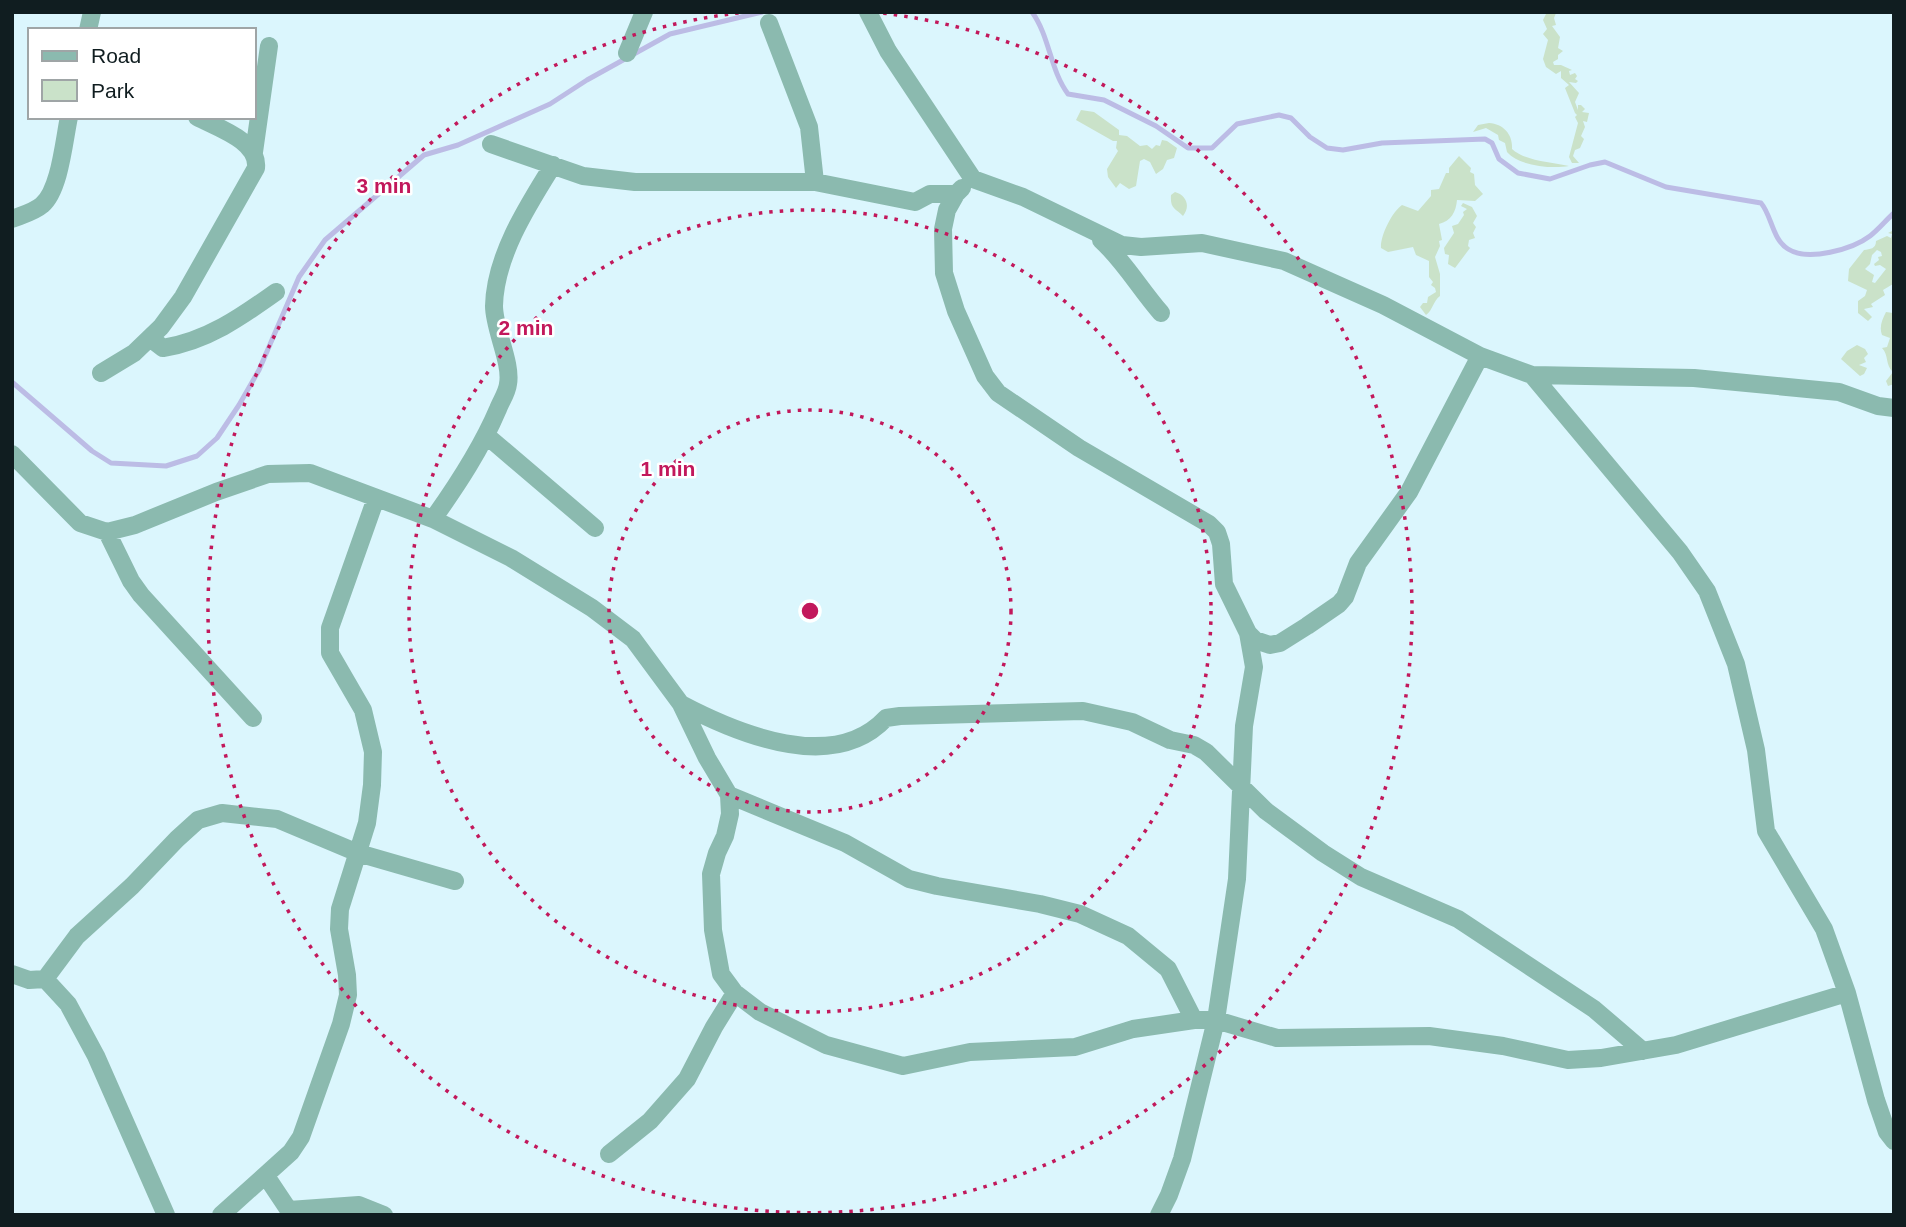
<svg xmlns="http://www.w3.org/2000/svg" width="1906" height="1227" viewBox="0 0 1906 1227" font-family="Arial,sans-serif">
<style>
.green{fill:#cae2c9;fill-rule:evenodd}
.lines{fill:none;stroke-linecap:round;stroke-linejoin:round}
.stream{stroke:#bcbce5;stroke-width:5}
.minor{stroke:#8bbaaf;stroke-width:18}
.ring{fill:none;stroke:#c2185b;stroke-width:3.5;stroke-dasharray:3.5 7}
.centre{fill:#c2185b;stroke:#fff;stroke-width:3.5}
.ring-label{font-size:21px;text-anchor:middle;font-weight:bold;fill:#c2185b;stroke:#fff;stroke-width:5;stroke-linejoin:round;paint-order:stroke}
</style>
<rect width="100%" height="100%" fill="#dbf6fd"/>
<path class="green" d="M 1547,12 L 1561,12 L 1556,13 L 1554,18 L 1556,25 L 1552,26 L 1560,37 L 1558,48 L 1563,51 L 1558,55 L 1558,59 L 1553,62 L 1554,65 L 1561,65 L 1572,70 L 1569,71 L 1570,75 L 1575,73 L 1577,76 L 1575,79 L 1578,81 L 1576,83 L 1569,82 L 1579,93 L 1575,102 L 1578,110 L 1578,105 L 1581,105 L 1585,109 L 1582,112 L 1589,113 L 1587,122 L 1583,121 L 1585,127 L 1581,136 L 1584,139 L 1580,148 L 1575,150 L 1573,156 L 1579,163 L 1572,163 L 1569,157 L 1578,123 L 1575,117 L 1577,115 L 1575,113 L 1565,88 L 1569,85 L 1561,78 L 1561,71 L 1556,74 L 1546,67 L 1543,59 L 1548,40 L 1543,34 L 1547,29 L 1543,20 Z
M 1081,110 L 1094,112 L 1119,130 L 1119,135 L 1127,136 L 1140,146 L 1147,145 L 1152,149 L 1156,145 L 1160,146 L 1162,140 L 1167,141 L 1177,148 L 1174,158 L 1167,160 L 1163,169 L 1156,174 L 1150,162 L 1144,159 L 1140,161 L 1136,186 L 1129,189 L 1120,183 L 1116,188 L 1108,177 L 1107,169 L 1118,151 L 1116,148 L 1117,141 L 1113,141 L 1076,120 Z
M 1489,123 C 1504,124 1513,135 1512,149 C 1525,161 1551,162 1569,166 C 1551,169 1519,166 1507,152 L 1505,143 L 1499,140 L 1498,135 L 1486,128 L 1473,132 L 1478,125 Z
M 1459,156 L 1471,168 L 1470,172 L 1474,174 L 1475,185 L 1483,194 L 1475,201 L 1457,200 C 1456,212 1451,221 1439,224 L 1442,240 L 1439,241 L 1440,246 L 1435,257 L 1440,274 L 1440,296 C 1433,301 1433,310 1426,315 L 1420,307 L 1423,303 L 1427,303 L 1428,297 L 1436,292 L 1435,288 L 1431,285 L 1433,282 L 1429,277 L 1429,261 L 1416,255 L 1413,247 L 1388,252 L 1381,248 C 1380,236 1392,212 1402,205 L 1418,211 L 1431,196 L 1431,190 L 1439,189 L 1446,173 L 1449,173 L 1449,168 Z
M 1175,192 C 1186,195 1191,206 1183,216 C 1175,208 1170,209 1171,195 Z
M 1463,203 L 1472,207 L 1477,216 L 1473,223 L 1476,227 L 1473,233 L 1475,238 L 1469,240 L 1468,246 L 1470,248 L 1455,268 L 1448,264 L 1449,255 L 1445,254 L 1444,248 L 1454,233 L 1452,226 L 1458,224 L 1464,215 L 1463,212 L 1467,209 L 1461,206 Z
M 1894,230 L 1893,284 L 1883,290 L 1885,295 L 1871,304 L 1873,307 L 1864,309 L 1872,317 L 1868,321 L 1858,313 L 1858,301 L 1865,296 L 1867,290 L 1848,281 L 1849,269 L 1864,250 C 1870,249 1876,249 1876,241 L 1887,236 L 1891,238 L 1892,234 L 1888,233 ZM 1877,250 L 1881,252 L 1882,256 L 1878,257 L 1879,260 L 1874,264 L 1875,266 L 1880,265 L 1886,269 L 1875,283 L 1872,282 L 1874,275 L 1865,269 L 1870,264 L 1872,255 Z
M 1894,309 L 1894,384 L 1888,386 L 1886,381 L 1893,372 C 1885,365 1889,355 1882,348 L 1887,347 L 1890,338 L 1882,335 C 1879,327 1882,320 1886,312 L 1893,313 Z
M 1857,345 L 1865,349 L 1868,354 L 1864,358 L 1866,362 L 1859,365 L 1867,368 L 1864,374 L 1860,376 L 1841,359 L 1847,351 Z"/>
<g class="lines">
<path class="stream" d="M 1032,12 C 1050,37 1050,70 1068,94 L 1104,100 L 1156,126 L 1188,148 L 1212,148 L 1237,124 L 1279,115 L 1291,118 L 1310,137 L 1327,148 L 1343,150 L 1382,143 L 1485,139 L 1492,143 L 1499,159 L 1518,173 L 1550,179 L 1590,165 L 1605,162 L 1666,187 L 1761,203 C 1772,216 1772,239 1788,249 C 1808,262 1853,249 1870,236 C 1879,229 1886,220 1894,213
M 12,382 L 92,451 L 111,463 L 166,466 L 197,456 L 217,438 L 239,405 L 259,370 L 299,277 L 325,240 L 424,155 L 458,145 L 550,104 L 587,80 L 670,34 L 762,12"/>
<path class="minor" d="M 868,12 L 888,51 L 973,179 L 1023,197 L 1122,245 L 1141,247 L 1202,243 L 1284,261 L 1383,305 L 1480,356 L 1532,375 L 1680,552 L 1707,591 L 1736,664 L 1756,750 L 1766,831 L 1824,929 L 1847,993 L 1876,1100 L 1887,1132 L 1894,1141
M 769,23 L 809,127 L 815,182
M 88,30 L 92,12
M 627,53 L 644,12
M 491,144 L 583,176 L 635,182 L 815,182 L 915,202 L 930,194 L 956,194 L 962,188
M 254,152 L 269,46
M 956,194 L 947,210 L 943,229 L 944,273 L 956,311 L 985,376 L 998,393 L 1079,448 L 1209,524 L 1217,532 L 1221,544 L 1224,584 L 1248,633 L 1255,640 L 1270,645 L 1280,643 L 1307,626 L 1339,604 L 1345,597 L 1358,563 L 1409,492 L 1480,356
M 12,219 C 22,215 34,212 42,205 C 60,190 64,140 69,117
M 1101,240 C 1124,261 1140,289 1161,313
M 150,338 L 163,348 C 207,341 241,317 276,292
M 101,373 L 134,353 L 161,327 L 183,297 L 256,168 C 259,141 218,128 197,117
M 1532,375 L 1694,378 L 1839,392 L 1878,406 L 1894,408
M 487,436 L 595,528
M 12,454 L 80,523 L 107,532 L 135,525 L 216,492 L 268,474 L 310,473 L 433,519 L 511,558 L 592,608 L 633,639 L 681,704 L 707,758 L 729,795 L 730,814 L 725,836 L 717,853 L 711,874 L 713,930 L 721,974 L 735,993 L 760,1012 L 826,1045 L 903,1066 L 970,1052 L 1075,1047 L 1133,1029 L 1194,1020 L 1216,1020 L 1277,1038 L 1429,1036 L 1503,1046 L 1568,1060 L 1601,1058 L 1676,1045 L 1847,993
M 433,519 C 458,484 481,449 498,409 C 501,401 507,393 508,384 C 512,363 494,329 494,306 C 495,256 528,205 553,165
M 107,532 L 131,581 L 141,595 L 253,718
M 681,704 C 738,734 834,774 886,718 L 900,716 L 1083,711 L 1132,722 L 1170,740 L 1194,745 L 1206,752 L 1266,811 L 1323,853 L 1361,877 L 1458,919 L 1594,1009 L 1643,1051
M 729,795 L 845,843 L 909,879 L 937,886 L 1040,904 L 1080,914 L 1128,936 L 1168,969 L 1194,1020
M 12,974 L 29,980 L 45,979 L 77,936 L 132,886 L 177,839 L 198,820 L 222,813 L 277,819 L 358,853 L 455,881
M 45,979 L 68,1004 L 96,1056 L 166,1215
M 609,1154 L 650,1121 L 687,1079 L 714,1027 L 735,993
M 266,1176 L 292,1215
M 289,1210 L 359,1205 L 384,1215
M 221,1215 L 291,1152 L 301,1137 L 341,1024 L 348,995 L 347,975 L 339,929 L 340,909 L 367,823 L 372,785 L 373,752 L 363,710 L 330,653 L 330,628 L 376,498
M 1159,1215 L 1169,1195 L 1182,1159 L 1216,1020 L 1237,879 L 1244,726 L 1254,667 L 1248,633"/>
</g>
<g class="ring">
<circle cx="810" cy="611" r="201"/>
<circle cx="810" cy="611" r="401"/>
<path d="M873 12A602 602 0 1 1 747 12"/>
</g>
<circle cx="810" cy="611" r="10" class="centre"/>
<g class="ring-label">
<text x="384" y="193">3 min</text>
<text x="526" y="335">2 min</text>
<text x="668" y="476">1 min</text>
</g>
<rect width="1906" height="1227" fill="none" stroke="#101d20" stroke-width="28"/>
<rect x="28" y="28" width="228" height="91" fill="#ffffff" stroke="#9fa5a6" stroke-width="2"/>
<rect x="42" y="51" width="35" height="10" fill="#8bbaaf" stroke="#9fa5a6" stroke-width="2"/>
<text x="91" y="63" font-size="21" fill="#101d20">Road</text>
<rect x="42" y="80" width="35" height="21" fill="#cae2c9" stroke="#9fa5a6" stroke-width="2"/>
<text x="91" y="98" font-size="21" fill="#101d20">Park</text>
</svg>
